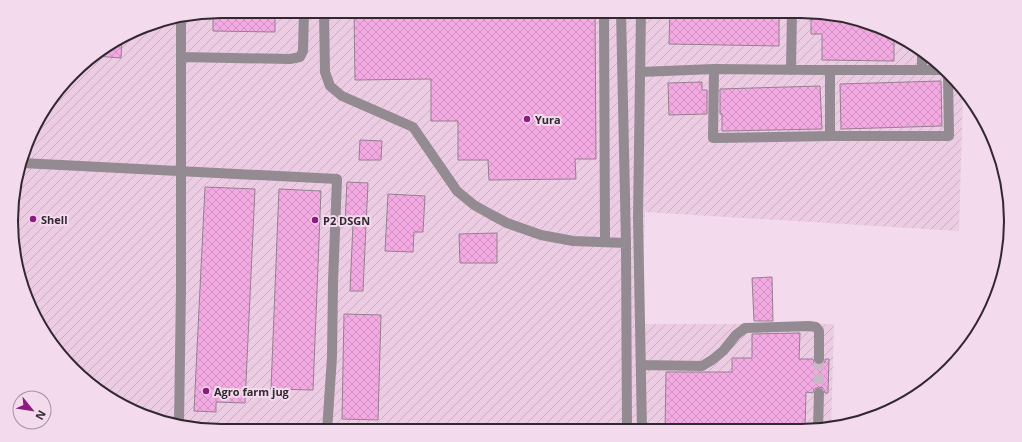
<svg xmlns="http://www.w3.org/2000/svg" width="1022" height="442" viewBox="0 0 1022 442" font-family="'Open Sans',sans-serif">
<style>
.industrial{fill:url(#industrial-furrows)}
.building{fill:url(#building-cross-hatch);stroke:#967f90}
.lines{fill:none;stroke-linecap:round;stroke-linejoin:round}
.minor-tunnel{stroke:#ccb7c7;stroke-width:10;stroke-dasharray:10 5;stroke-linecap:butt}
.minor{stroke:#948a91;stroke-width:10}
.poi-dot{fill:#8d1b7d;stroke:#f3daed;stroke-width:1.5}
.labels{text-anchor:middle;dominant-baseline:central;stroke-width:4;stroke-linejoin:round;paint-order:stroke}
.poi-label{font-size:11px;font-weight:bold;fill:#322930;stroke:#f3daed;text-anchor:start}
.rim{fill:none;stroke:#322930;stroke-width:2}
</style>
<defs>
<pattern id="industrial-furrows" width="10" height="10" patternUnits="userSpaceOnUse"><rect width="10" height="10" fill="#ebcce3"/><path d="M-1 1l2-2M0 10L10 0M9 11l2-2" fill="none" stroke="#caafc3"/></pattern>
<pattern id="building-cross-hatch" width="8" height="8" patternUnits="userSpaceOnUse"><rect width="8" height="8" fill="#f3aae2"/><path d="M0 0l8 8M0 8l8-8" fill="none" stroke="#d192c2"/></pattern>
</defs>
<rect width="100%" height="100%" fill="#f3daed"/>
<path class="industrial" d="M 221,11 L 801,11 L 869,22 L 940,63 L 963,94 L 959,231 L 645,212 L 642,324 L 834,324 L 831,429 L 829,429 L 221,431 L 153,420 L 83,379 L 39,326 L 15,262 L 15,180 L 39,116 L 83,63 L 153,22 Z"/>
<path class="building" d="M 221,11 L 275,11 L 275,32 L 213,31 L 213,12 Z
M 354,11 L 595,11 L 596,159 L 575,159 L 576,179 L 489,180 L 488,160 L 458,160 L 458,121 L 431,121 L 431,79 L 355,80 Z
M 670,11 L 779,11 L 779,46 L 669,44 Z
M 811,13 L 869,22 L 894,37 L 894,61 L 822,60 L 822,34 L 811,34 Z
M 122,40 L 121,58 L 95,56 L 116,43 Z
M 941,81 L 942,126 L 841,129 L 840,84 Z
M 702,82 L 702,90 L 707,90 L 707,114 L 669,115 L 668,83 Z
M 820,86 L 822,129 L 722,131 L 722,114 L 720,114 L 720,89 Z
M 360,140 L 382,141 L 381,160 L 359,160 Z
M 347,182 L 368,183 L 363,291 L 350,291 L 353,224 L 345,223 Z
M 205,187 L 255,189 L 245,403 L 216,402 L 216,412 L 194,411 Z
M 279,189 L 321,191 L 313,390 L 271,389 Z
M 388,194 L 425,196 L 423,232 L 414,232 L 413,252 L 385,251 Z
M 497,233 L 497,263 L 460,263 L 459,234 Z
M 772,277 L 773,321 L 754,321 L 752,278 Z
M 344,314 L 381,315 L 378,420 L 342,419 Z
M 800,333 L 799,359 L 813,359 L 814,363 L 819,365 L 823,364 L 825,362 L 825,359 L 829,359 L 828,393 L 825,393 L 823,388 L 819,387 L 814,389 L 813,393 L 806,392 L 805,429 L 665,430 L 666,372 L 732,372 L 732,358 L 752,358 L 752,334 Z"/>
<g class="lines">
<path class="minor-tunnel" d="M 819,359 L 819,393"/>
<path class="minor" d="M 324,11 L 325,72 L 330,86 L 342,96 L 413,127 L 457,191 L 474,205 L 490,214 L 507,223 L 541,235 L 573,241 L 626,243
M 604,11 L 605,242
M 621,11 L 626,243 L 627,430
M 641,11 L 638,217 L 642,430
M 181,57 L 290,59 L 300,57 L 303,51 L 304,11
M 791,70 L 792,11
M 830,70 L 945,70
M 922,70 L 922,53
M 640,72 L 714,69 L 713,138 L 830,136 L 830,70 L 714,69
M 830,136 L 949,136 L 948,75
M 22,163 L 337,179 L 333,282 L 332,357 L 327,431
M 641,365 L 702,366 L 712,360 L 723,351 L 736,335 L 745,328 L 809,326 L 816,327 L 819,331 L 819,359
M 179,424 L 181,288 L 181,18
M 818,429 L 819,393"/>
</g>
<g class="poi-dot">
<circle cx="527" cy="119" r="4"/>
<circle cx="33" cy="219" r="4"/>
<circle cx="315" cy="220" r="4"/>
<circle cx="206" cy="391" r="4"/>
</g>
<g class="labels">
<g class="poi-label">
<text x="535" y="119">Yura</text>
<text x="41" y="219">Shell</text>
<text x="323" y="220">P2 DSGN</text>
<text x="214" y="391">Agro farm jug</text>
</g>
</g>
<path d="M0 0H1022V442H0ZM221 18H801A203 203 0 0 1 1004 221V221A203 203 0 0 1 801 424H221A203 203 0 0 1 18 221V221A203 203 0 0 1 221 18Z" fill="#f3daed" fill-rule="evenodd"/>
<path class="rim" d="M221 18H801A203 203 0 0 1 1004 221V221A203 203 0 0 1 801 424H221A203 203 0 0 1 18 221V221A203 203 0 0 1 221 18Z"/>
<g transform="translate(32 410) rotate(120)"><circle r="19" fill="#f3daed" stroke="#a693a1"/>
<path d="M0-3L7 15L0 10L-7 15Z" fill="#8d1b7d"/>
<text y="-6" font-size="11" font-weight="bold" text-anchor="middle" fill="#322930">N</text>
</g>
</svg>
